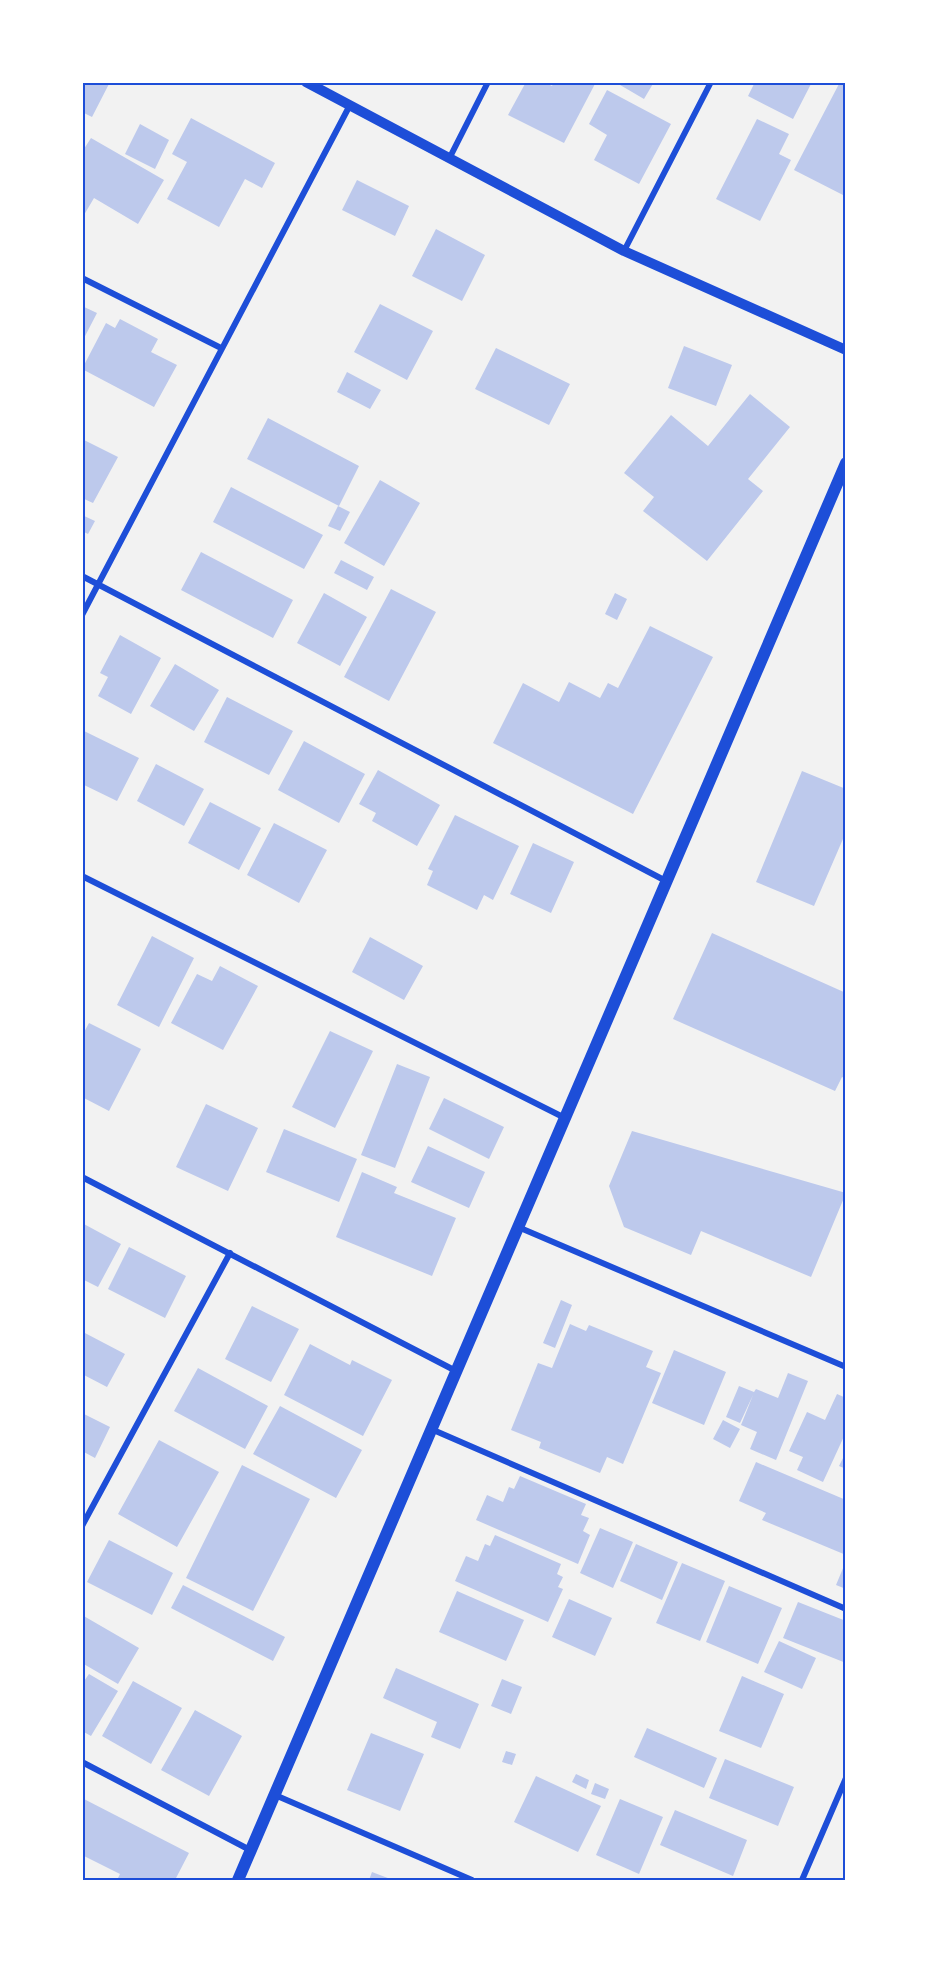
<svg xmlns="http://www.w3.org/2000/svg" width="928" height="1963" viewBox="0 0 928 1963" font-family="'Nunito Sans',sans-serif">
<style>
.building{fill:#bdc9ec}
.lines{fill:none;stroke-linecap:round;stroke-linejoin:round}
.minor{stroke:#1d4ed8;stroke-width:6}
.tertiary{stroke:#1d4ed8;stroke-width:10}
.secondary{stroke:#1d4ed8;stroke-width:12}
.neatline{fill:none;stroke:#1d4ed8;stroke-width:2}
</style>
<rect width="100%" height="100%" fill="#f2f2f2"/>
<path class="building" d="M 82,82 L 110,82 L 92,117 L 82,112 Z
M 526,82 L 544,82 L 552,86 L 554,82 L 596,82 L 564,143 L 508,115 Z
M 615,82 L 654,82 L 644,99 Z
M 755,82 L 812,82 L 793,119 L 748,96 Z
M 840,82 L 846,82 L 846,189 L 843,195 L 794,170 Z
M 607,90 L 671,124 L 639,184 L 594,160 L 607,135 L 589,124 Z
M 191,118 L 275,163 L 262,188 L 245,179 L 219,227 L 167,199 L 187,162 L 172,154 Z
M 757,119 L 789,134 L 779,154 L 791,160 L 760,221 L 716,199 Z
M 140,124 L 169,140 L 155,169 L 125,154 Z
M 91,138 L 164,180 L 138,224 L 94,198 L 84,215 L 82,214 L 82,152 Z
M 357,180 L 409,206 L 395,236 L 342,210 Z
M 436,229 L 485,255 L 462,301 L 412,276 Z
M 380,304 L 433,331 L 407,380 L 354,352 Z
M 82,306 L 97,313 L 82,342 Z
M 120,319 L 158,339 L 151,352 L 177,365 L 154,407 L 82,369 L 106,323 L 115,328 Z
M 684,346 L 732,365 L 716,406 L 668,388 Z
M 496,348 L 570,384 L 549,425 L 475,389 Z
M 347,372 L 381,390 L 370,409 L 337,392 Z
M 750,394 L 790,427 L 748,479 L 763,491 L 707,561 L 643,511 L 654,497 L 624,473 L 671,415 L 708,446 Z
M 268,418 L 359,466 L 339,506 L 247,459 Z
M 82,439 L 118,457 L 93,503 L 82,498 Z
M 380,480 L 420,503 L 384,566 L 344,543 Z
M 231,487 L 323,535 L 304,569 L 213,522 Z
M 338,506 L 350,512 L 340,531 L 328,526 Z
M 82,515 L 95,521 L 88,534 L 82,531 Z
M 201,552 L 293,600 L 273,638 L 181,590 Z
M 341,560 L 374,577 L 367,590 L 334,573 Z
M 391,589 L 436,612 L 389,701 L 344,677 Z
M 324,593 L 367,617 L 340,666 L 297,643 Z
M 615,593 L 627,599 L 617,620 L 605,614 Z
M 650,626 L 713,657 L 633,814 L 493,743 L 523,683 L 559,702 L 569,682 L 600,698 L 608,683 L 618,688 Z
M 120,635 L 161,658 L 131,714 L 98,696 L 108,677 L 100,673 Z
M 175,664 L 219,690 L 194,731 L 150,706 Z
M 227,697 L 293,731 L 269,775 L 204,742 Z
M 82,730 L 139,758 L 117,801 L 82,784 Z
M 304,741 L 365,774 L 339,823 L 278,790 Z
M 156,764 L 204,789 L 184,826 L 137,801 Z
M 378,770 L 440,805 L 417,846 L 372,821 L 376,813 L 359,804 Z
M 802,771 L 846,789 L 846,832 L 814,906 L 756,882 Z
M 210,802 L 261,828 L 239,870 L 188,843 Z
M 455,815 L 519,846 L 493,900 L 484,895 L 477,910 L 427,885 L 433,871 L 428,869 Z
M 274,823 L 327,850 L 299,903 L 247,875 Z
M 533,843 L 574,862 L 551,913 L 510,894 Z
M 712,933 L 846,993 L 846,1079 L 842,1077 L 835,1091 L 673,1019 Z
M 152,936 L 194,958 L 159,1027 L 117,1005 Z
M 370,937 L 423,966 L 404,1000 L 352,972 Z
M 220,966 L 258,986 L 223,1050 L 171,1023 L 197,974 L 212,981 Z
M 89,1023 L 141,1049 L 109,1111 L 82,1097 L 82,1036 Z
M 330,1031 L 373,1051 L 335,1128 L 292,1107 Z
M 397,1064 L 430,1077 L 395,1168 L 361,1155 Z
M 444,1098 L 504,1127 L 489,1159 L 429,1129 Z
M 206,1104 L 258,1128 L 228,1191 L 176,1167 Z
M 284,1129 L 357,1159 L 339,1202 L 266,1172 Z
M 632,1131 L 846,1193 L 811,1277 L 701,1231 L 691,1255 L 624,1227 L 609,1186 Z
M 428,1146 L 485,1172 L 469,1208 L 411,1182 Z
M 362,1172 L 397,1187 L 394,1193 L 456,1218 L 432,1276 L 336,1237 Z
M 82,1223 L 121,1244 L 98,1287 L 82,1279 Z
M 129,1247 L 186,1276 L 165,1318 L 108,1289 Z
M 561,1300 L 572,1305 L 555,1348 L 543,1343 Z
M 252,1306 L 299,1329 L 271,1382 L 225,1359 Z
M 570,1324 L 586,1331 L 589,1325 L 653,1351 L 646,1367 L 661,1373 L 623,1464 L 607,1457 L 600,1473 L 539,1448 L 541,1442 L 511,1430 L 538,1363 L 552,1368 Z
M 83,1332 L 125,1354 L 107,1387 L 82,1374 Z
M 310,1344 L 350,1365 L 352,1360 L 392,1380 L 363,1436 L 284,1395 Z
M 674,1350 L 726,1372 L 704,1425 L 652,1403 Z
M 198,1368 L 268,1406 L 245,1449 L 174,1411 Z
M 788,1373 L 808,1381 L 776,1460 L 750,1449 L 757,1432 L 741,1425 L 753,1395 L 740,1423 L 726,1417 L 739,1386 L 754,1392 L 756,1389 L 778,1398 Z
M 837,1394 L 846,1398 L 846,1432 L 823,1482 L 797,1470 L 803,1457 L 789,1451 L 807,1412 L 825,1420 Z
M 280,1406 L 362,1450 L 336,1498 L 253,1454 Z
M 82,1413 L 110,1427 L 95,1458 L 82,1451 Z
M 723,1420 L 740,1429 L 730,1448 L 713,1439 Z
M 159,1440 L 219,1472 L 177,1547 L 118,1514 Z
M 846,1452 L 846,1469 L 839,1466 Z
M 756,1462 L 846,1500 L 846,1555 L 762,1520 L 766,1513 L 739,1501 Z
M 242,1465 L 310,1499 L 253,1611 L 186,1578 Z
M 520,1476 L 586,1504 L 581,1515 L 589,1518 L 583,1531 L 590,1535 L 578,1564 L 476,1520 L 487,1495 L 503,1502 L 509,1487 L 514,1489 Z
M 600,1528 L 633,1542 L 613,1588 L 580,1573 Z
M 495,1535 L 561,1564 L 557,1574 L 563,1577 L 558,1587 L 563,1589 L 548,1622 L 455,1581 L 466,1556 L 478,1561 L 485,1544 L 490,1546 Z
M 109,1540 L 173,1573 L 152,1615 L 87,1582 Z
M 636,1544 L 678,1562 L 662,1600 L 620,1581 Z
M 846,1561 L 846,1589 L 836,1585 Z
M 682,1563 L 725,1581 L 700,1641 L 656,1623 Z
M 183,1585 L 285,1637 L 273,1661 L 171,1608 Z
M 729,1586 L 782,1608 L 758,1664 L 706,1642 Z
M 457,1591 L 524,1620 L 506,1661 L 439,1632 Z
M 569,1599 L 612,1618 L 595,1656 L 552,1637 Z
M 798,1602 L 846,1621 L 846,1663 L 783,1638 Z
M 82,1615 L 139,1648 L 118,1684 L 82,1663 Z
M 779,1641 L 816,1658 L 802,1689 L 764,1672 Z
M 396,1668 L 479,1704 L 460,1749 L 431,1737 L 437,1722 L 383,1698 Z
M 89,1674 L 118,1691 L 91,1736 L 82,1731 L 82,1684 Z
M 742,1676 L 784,1694 L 761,1748 L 719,1731 Z
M 502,1679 L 522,1687 L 511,1714 L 491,1706 Z
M 133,1681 L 182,1708 L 151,1764 L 102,1736 Z
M 195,1710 L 242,1736 L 209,1796 L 161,1770 Z
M 647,1728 L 717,1758 L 704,1788 L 634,1757 Z
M 371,1733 L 424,1754 L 400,1811 L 347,1790 Z
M 506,1751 L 516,1754 L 512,1765 L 502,1762 Z
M 725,1759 L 794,1787 L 778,1826 L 709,1798 Z
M 576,1774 L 589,1780 L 586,1789 L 572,1782 Z
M 536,1776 L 601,1806 L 578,1852 L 514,1822 Z
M 595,1783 L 609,1789 L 605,1799 L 591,1794 Z
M 82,1798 L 189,1853 L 175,1880 L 117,1880 L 120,1874 L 82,1855 Z
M 620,1799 L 663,1817 L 639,1874 L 596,1855 Z
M 675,1810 L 747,1840 L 733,1876 L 660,1845 Z
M 372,1872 L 393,1880 L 369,1880 Z"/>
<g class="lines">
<path class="minor" d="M 450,157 L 488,82
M 624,251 L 711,82
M 82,278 L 221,348
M 82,576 L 666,881
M 82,615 L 350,105
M 82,876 L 565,1118
M 82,1177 L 456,1371
M 518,1227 L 846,1367
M 431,1429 L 846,1609
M 82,1526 L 230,1253
M 82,1762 L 250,1850
M 275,1795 L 472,1880
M 802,1880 L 846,1778"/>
<path class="tertiary" d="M 306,82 L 624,251 L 846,350"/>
<path class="secondary" d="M 238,1880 L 846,463"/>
</g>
<rect width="928" height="1963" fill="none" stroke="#ffffff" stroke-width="168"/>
<rect x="84" y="84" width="760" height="1795" class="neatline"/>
</svg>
